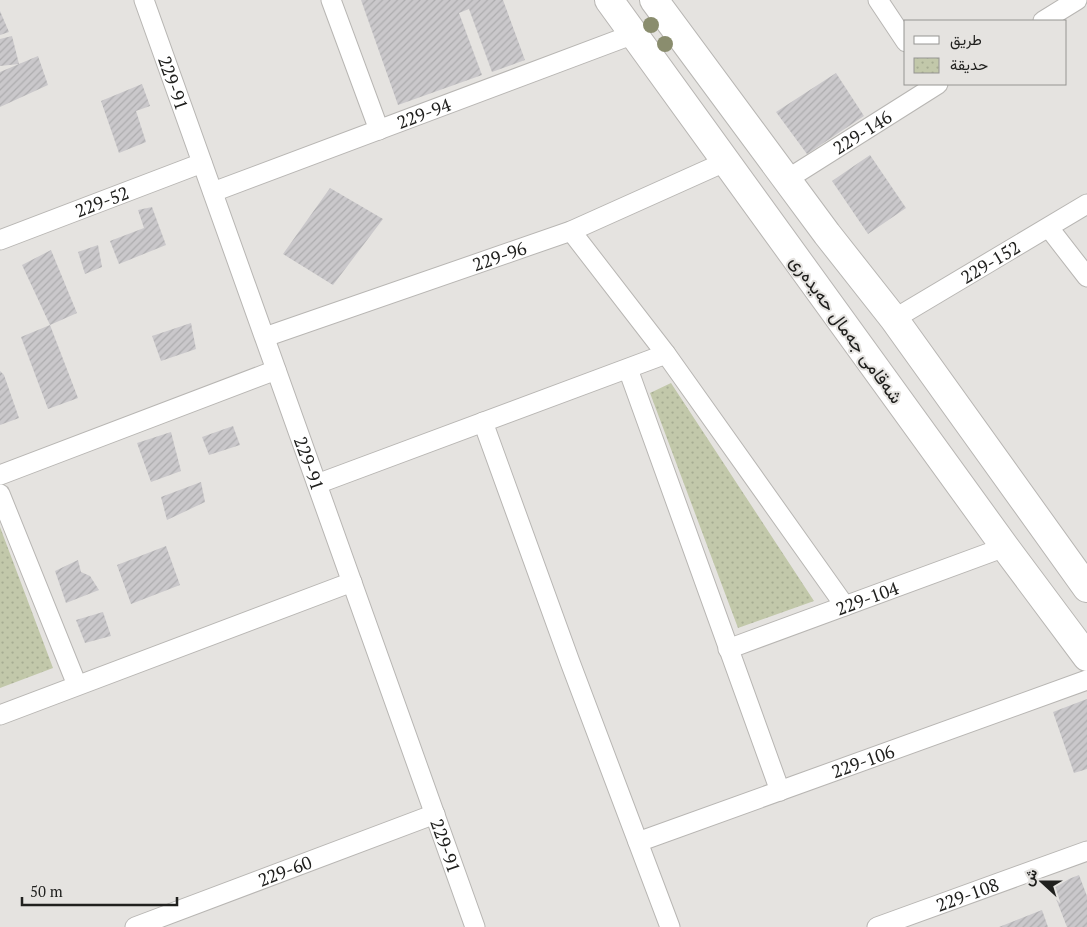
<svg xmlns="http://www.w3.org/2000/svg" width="1087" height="927" viewBox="0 0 1087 927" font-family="'PT Serif',Vazirmatn,serif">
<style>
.park{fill:url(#park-dots)}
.building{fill:url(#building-hatch)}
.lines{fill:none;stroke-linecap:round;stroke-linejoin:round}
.street-casing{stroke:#b8b6b3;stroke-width:21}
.primary-casing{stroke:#b8b6b3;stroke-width:30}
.street{stroke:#fff;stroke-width:19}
.primary{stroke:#fff;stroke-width:28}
.tree{fill:#8a8d6e}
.labels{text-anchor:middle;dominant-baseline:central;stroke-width:4;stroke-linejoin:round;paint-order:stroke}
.street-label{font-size:18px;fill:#20201e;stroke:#e5e3e0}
</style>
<defs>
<pattern id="park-dots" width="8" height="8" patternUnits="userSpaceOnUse" patternTransform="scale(1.25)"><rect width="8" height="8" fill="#c2c8aa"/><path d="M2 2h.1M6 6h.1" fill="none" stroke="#a6ac92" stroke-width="1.8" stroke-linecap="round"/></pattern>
<pattern id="building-hatch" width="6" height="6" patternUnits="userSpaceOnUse" patternTransform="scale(1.25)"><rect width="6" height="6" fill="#cac8cb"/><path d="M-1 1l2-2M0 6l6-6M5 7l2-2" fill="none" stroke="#adacae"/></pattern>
</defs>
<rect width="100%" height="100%" fill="#e5e3e0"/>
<path class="park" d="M 671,383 L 814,601 L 738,628 L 650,393 Z
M 0,527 L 53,668 L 0,688 Z"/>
<path class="building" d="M 361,0 L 503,0 L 525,60 L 492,72 L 469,9 L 459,13 L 482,75 L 398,105 Z
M 0,11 L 9,32 L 0,35 Z
M 12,36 L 19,64 L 38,56 L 48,85 L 0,107 L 0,72 L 19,64 L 0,66 L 0,39 Z
M 836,73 L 864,116 L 807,154 L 776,112 Z
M 142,84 L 150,106 L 136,111 L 146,142 L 119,153 L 101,101 Z
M 870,155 L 906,208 L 868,234 L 832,181 Z
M 330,188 L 383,219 L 333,285 L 283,254 Z
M 152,207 L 166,245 L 119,264 L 110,241 L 144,228 L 138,210 Z
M 98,245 L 102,267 L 85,274 L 78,252 Z
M 51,250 L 77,313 L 50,325 L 22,265 Z
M 191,323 L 196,349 L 161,361 L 152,336 Z
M 50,325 L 78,398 L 48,409 L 21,337 Z
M 0,371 L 4,375 L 19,418 L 0,425 Z
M 233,426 L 240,445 L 209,455 L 202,437 Z
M 171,432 L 181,471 L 151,482 L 137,443 Z
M 201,482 L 205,502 L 167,520 L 161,497 Z
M 166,546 L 180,585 L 131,604 L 117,565 Z
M 78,560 L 81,572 L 90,576 L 99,590 L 66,603 L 55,571 Z
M 103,612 L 111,636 L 85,643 L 76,620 Z
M 1087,699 L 1087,769 L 1074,773 L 1053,712 Z
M 1079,875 L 1087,896 L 1087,927 L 1067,927 L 1051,886 Z
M 1042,910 L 1048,927 L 999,927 Z"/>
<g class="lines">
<defs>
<g id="street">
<path id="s1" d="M 144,0 L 475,927"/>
<path d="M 331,0 L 379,130"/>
<path d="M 878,0 L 906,42"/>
<path d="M 1043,21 L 1077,0"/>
<path id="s2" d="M 786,180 L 938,84"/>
<path id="s3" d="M 213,192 L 634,34"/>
<path d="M 1049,228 L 1087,277"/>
<path d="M 571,231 L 666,354 L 845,606"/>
<path id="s4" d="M 0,240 L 202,163"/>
<path id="s5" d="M 894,319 L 1087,204"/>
<path id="s6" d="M 265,337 L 571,231 L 727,161"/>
<path d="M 628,369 L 780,791"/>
<path d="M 483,422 L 570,662 L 670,927"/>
<path d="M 0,475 L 276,370"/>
<path d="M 317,484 L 666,354"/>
<path d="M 0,494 L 77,685"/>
<path id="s7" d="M 728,649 L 1005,547"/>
<path d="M 0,715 L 352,582"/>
<path id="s8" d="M 638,842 L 1087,680"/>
<path id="s9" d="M 135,927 L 435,814"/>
<path id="s10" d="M 877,927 L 1087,851"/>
</g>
<path id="primary" d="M 609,0 L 1005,547 L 1087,657
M 654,0 L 827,234 L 894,319 L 1087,588"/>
</defs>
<use href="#street" class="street-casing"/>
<use href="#primary" class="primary-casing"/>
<use href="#street" class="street"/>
<use href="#primary" class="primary"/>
</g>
<g class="tree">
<circle cx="651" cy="25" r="8"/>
<circle cx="665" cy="44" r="8"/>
</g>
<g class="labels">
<g class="street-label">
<text stroke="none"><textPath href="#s1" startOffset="88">229-91</textPath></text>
<text stroke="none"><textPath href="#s3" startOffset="225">229-94</textPath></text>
<text stroke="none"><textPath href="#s2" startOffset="90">229-146</textPath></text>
<text stroke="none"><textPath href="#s4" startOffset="109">229-52</textPath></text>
<text stroke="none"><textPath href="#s6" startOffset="248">229-96</textPath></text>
<text stroke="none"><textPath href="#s5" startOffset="112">229-152</textPath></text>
<text transform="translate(847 329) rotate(54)">شەقامی جەمال حەیدەری</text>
<text stroke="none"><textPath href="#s1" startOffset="492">229-91</textPath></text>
<text stroke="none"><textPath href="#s7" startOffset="148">229-104</textPath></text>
<text stroke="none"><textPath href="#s8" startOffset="239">229-106</textPath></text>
<text stroke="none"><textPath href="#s1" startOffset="898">229-91</textPath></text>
<text stroke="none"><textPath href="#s9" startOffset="160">229-60</textPath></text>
<text stroke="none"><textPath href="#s10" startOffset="96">229-108</textPath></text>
</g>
</g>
<rect x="904" y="20" width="162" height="65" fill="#e5e3e0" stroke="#969592"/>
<rect x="914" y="36" width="25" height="8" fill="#ffffff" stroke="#969592"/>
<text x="950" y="45" font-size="15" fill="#20201e">طريق</text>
<rect x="914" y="58" width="25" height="15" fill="url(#park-dots)" stroke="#969592"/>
<text x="950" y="70" font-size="15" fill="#20201e">حديقة</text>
<g transform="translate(1042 882) rotate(291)" stroke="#e5e3e0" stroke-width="4" paint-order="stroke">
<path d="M0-4L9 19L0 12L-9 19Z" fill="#20201e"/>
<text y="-8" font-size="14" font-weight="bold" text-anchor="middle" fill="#20201e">ش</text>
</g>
<path d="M22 897v8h155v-8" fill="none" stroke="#20201e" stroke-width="2.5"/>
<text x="30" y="897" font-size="15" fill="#20201e" stroke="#e5e3e0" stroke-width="4" paint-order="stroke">50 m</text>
</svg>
